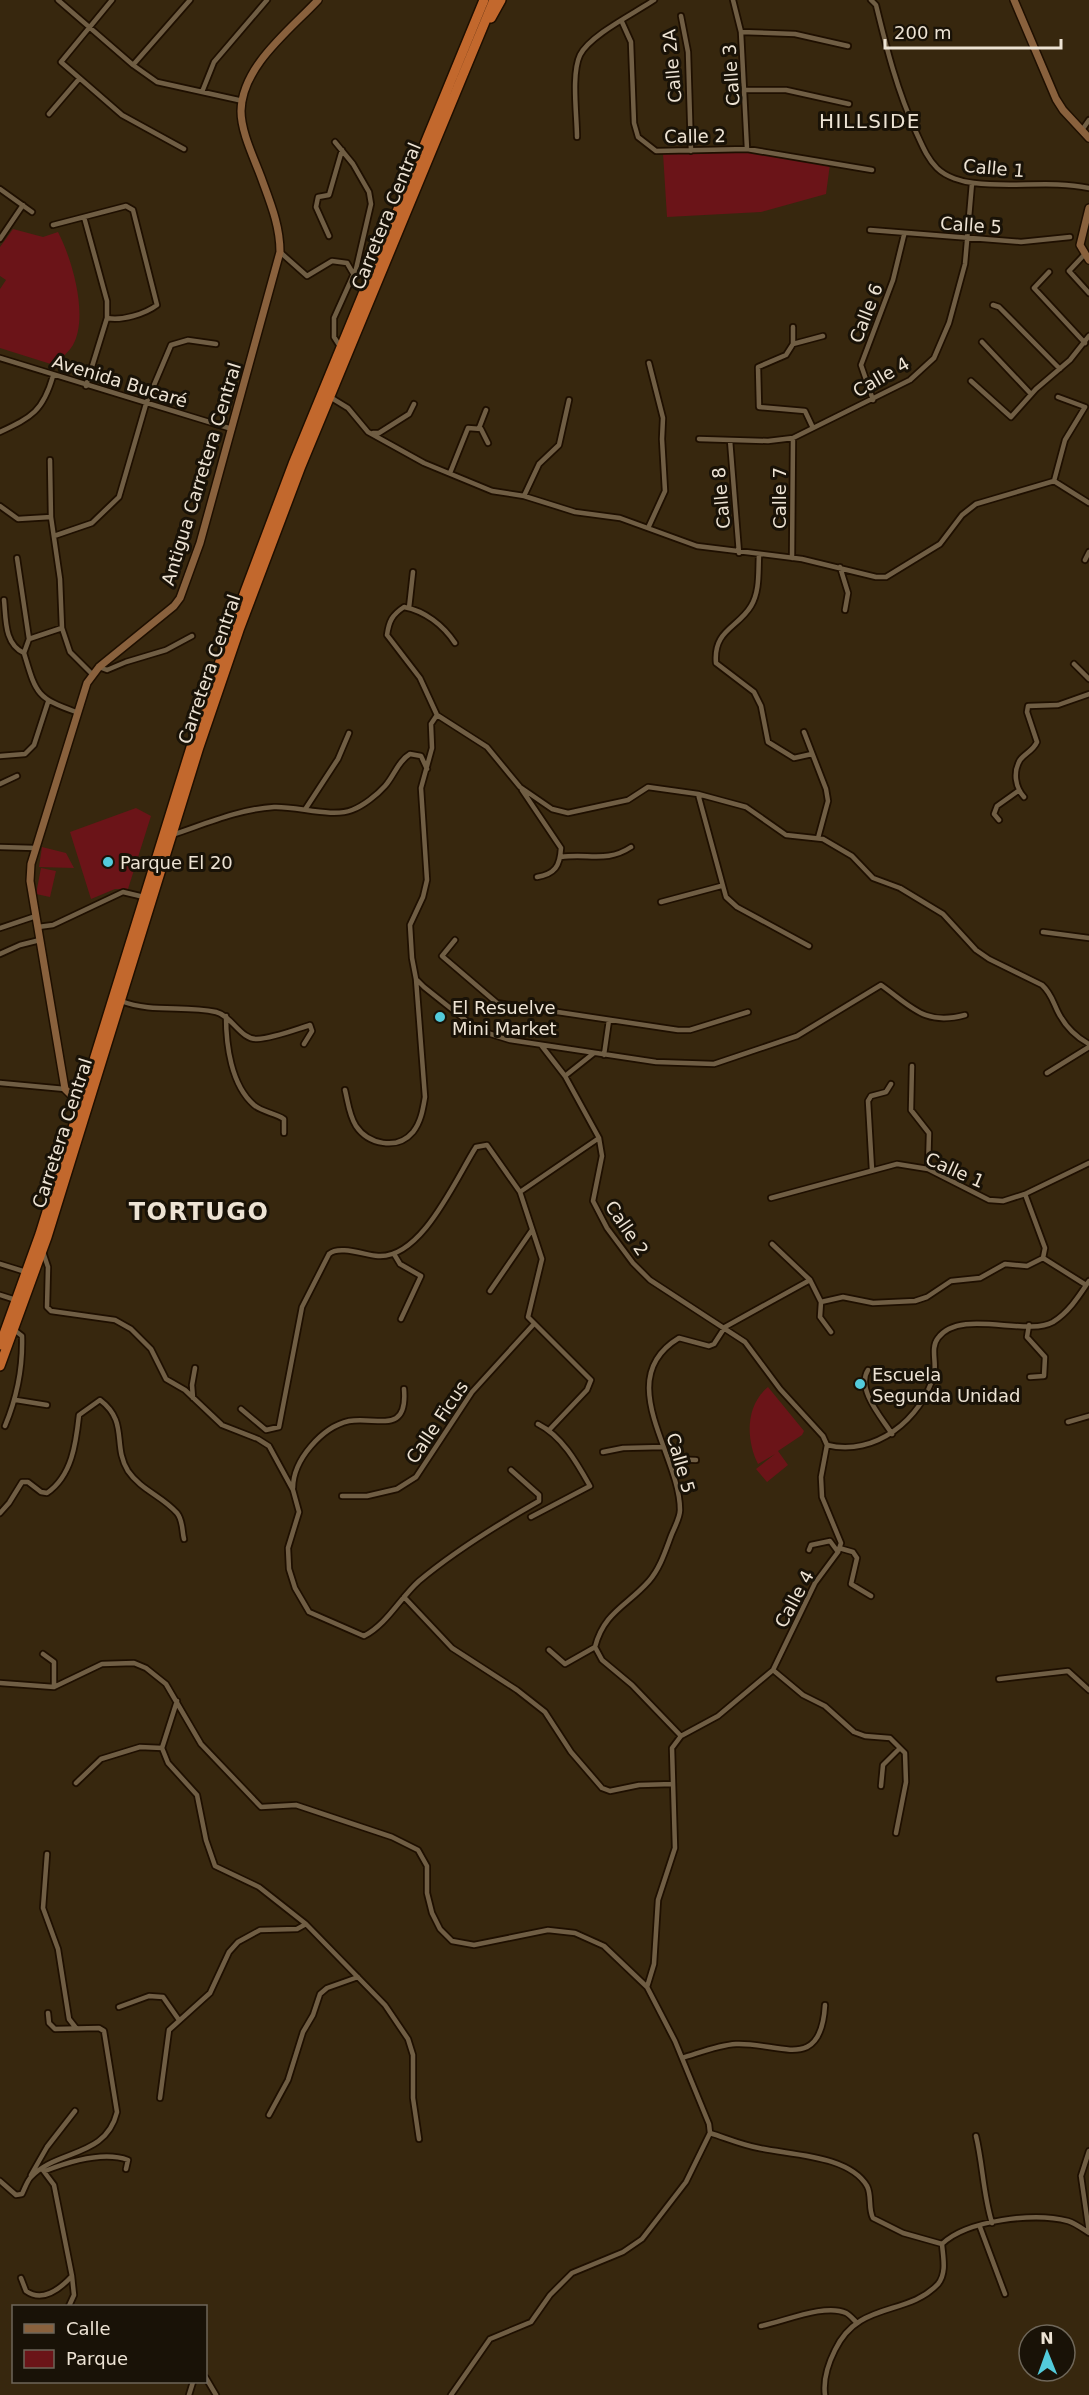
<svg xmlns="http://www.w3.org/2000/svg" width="1089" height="2395" viewBox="0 0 1089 2395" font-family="'DejaVu Sans',sans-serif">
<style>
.green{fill:#6b1418}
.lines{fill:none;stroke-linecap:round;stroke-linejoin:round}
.street-casing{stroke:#1e0f00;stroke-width:8}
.secondary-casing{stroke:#1e0f00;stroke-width:10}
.highway-casing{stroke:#1e0f00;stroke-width:12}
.street{stroke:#705e44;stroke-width:4.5}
.secondary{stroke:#89613d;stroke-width:7}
.highway{stroke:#c2682d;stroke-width:9}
.poi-dot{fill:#53cbdb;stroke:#191207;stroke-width:2}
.labels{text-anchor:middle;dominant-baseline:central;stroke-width:6;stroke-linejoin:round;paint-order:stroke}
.street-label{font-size:18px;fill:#ede3d4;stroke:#191207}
.poi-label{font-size:18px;fill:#ede3d4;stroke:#191207;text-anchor:start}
.neighbourhood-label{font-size:20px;letter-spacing:1.5px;fill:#ede3d4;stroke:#191207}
.district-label{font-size:24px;font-weight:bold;letter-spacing:1.5px;fill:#ede3d4;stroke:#191207}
</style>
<rect width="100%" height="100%" fill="#37270e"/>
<path class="green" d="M 759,152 L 830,164 L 826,194 L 761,212 L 667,217 L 663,153 Z
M 13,229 L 43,237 L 58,232 C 72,259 89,316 73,345 C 69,352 60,359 54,365 L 0,348 L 0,289 L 6,280 L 0,276 L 0,247 Z
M 136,808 L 151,816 L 128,889 L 115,889 L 91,899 L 70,832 Z
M 42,847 L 66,853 L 74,868 L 39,867 Z
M 41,868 L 56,871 L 50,897 L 36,894 Z
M 768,1387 L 804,1431 L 802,1435 L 778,1451 L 788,1465 L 767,1482 L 756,1469 L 775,1454 L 758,1464 C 746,1440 745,1406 768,1387 Z"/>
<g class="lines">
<defs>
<path id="street" d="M 58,0 L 133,65 L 157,82 L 243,101
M 112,0 L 61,62 L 122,115 L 184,149
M 733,0 L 741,32 L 747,149
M 871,0 L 876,5 C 887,50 897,90 916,132 C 922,145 927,158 937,168 C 946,177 962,182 974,183 C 1013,188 1051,180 1089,188
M 681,16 L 688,52 L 691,151
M 622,22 L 631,42 L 634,123 L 638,137 L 656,151 L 747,149 L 872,170
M 741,32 L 795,34 L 848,46
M 133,65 L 190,0
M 746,90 L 786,90 L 849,104
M 202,92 L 214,62 L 267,0
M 49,114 L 79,79
M 1082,130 L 1089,120
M 577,137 C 577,116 571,74 580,55 C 590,35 635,13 654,0
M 335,142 L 353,164 L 369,192 L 371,204 L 356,269 L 334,318 L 334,337 L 341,348
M 0,189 L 32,212
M 84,217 L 107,301 L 107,318 L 86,386
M 53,225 L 126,206 L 133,210 L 157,305 C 145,314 122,321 107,318
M 870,230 L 1021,242 L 1070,237
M 329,236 L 316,207 L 318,197 L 329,195 L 342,150
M 0,239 L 23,205
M 280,252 L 307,276 L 332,261 L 347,263 L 354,275
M 1084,255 L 1069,271 L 1089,293
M 1049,272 L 1034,288 L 1085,343
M 993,305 L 999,307 L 1060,369
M 982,342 L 1031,394
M 793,344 L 793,327
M 0,358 L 232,429
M 649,363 L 663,418 L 662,439 L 665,491 L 649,526
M 971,381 L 1011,417 L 1036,389 L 1070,360 L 1089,336
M 330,397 L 348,408 L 368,432 L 424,463 L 492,491 L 524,496 L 575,512 L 620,518 L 697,546 L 802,559 L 876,577 L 886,577 L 940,544 L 962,515 L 976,504 L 1054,481 L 1089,503
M 873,400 L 861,365 L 893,280 L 904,235
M 479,428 L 486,410
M 813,428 L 805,411 L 759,407 L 758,367 L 786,355 L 793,344 L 823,336
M 0,432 C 32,417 43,411 53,376
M 373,433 L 379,433 L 409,414 L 414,404
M 699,439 L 768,441 L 793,438 L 910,380 L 934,358 L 949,323 L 965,264 L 972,183
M 730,440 L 739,553
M 50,460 L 51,517 L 60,579 L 62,628 L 70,652 L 92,674
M 450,473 L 468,428 L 481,429 L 488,443
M 1054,481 L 1065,440 L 1085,407 L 1058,397
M 524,496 L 539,464 L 559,445 L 569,400
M 0,506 L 18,519 L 51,517
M 54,536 L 92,523 L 119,497 L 146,404 L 171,345 L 188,340 L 216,344
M 759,555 C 758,572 760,591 751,606 C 738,628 713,630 716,663 L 754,692 L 761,706 L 768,742 L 794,758 L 812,754
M 17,558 L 29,639 L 24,653
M 792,558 L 793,438
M 1085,560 L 1089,552
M 840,567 L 848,593 L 845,610
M 4,600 C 6,619 4,644 24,653 C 36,693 36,698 76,712
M 409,608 L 413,572
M 29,639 L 62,628
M 1074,664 L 1089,679
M 99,667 L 107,670 L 126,662 L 166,650 L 192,636
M 437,715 L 431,724 L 432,748 L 421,788 L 427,880 L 423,897 L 410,925 L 412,958 L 416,979 L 424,987 L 478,1030 L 510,1040 L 656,1062 L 714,1064 L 797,1036 L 881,985 C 912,1007 925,1026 965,1015
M 437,715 L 487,747 L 520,787 L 552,809 L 568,813 L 628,800 L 648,787 L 698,794 L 746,807 L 786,835 L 823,839 L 852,856 L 873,878 L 900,888 L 943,914 L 976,950 L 989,959 L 1042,985 C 1052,994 1053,1003 1059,1014 C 1066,1027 1076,1037 1089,1044
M 437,715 L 420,678 L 387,635 C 389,621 392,615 404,607 C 425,611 443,625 455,643
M 804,732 L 826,789 L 828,801 L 818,838
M 0,756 L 25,754 L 34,745 L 48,702
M 0,784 L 17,776
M 522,790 L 561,848 C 560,866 555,874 537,877
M 698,794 L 726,897 L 737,907 L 809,946
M 1024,797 C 1015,787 1013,772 1020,760 C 1025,753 1033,751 1037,742 L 1027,712 L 1028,706 L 1058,705 L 1089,694
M 306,808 L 338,759 L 349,733
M 999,820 L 994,814 L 997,806 L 1018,791
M 172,835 C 205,824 239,809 274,807 C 297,806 332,818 352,810 C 363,806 377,795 385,786 C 394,776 398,761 410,754 L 421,756 L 427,769
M 0,847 L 35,848
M 561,857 C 588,853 607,863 631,847
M 661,902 L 721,886
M 38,927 L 53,925 L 123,892 L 144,897
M 0,928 L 36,916
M 1043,932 L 1089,938
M 455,940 L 442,956 L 497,1003 L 678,1030 L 690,1030 L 748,1012
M 0,954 L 20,945 L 40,940
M 121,1001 C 152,1013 184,1005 216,1012 C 232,1016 241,1040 257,1039 C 274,1038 294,1030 310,1025 L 312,1031 L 304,1044
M 226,1016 C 226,1045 231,1085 254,1105 C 262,1112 275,1113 284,1119 L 284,1133
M 541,1045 L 565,1076 L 599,1138 L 602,1156 L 593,1201 L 607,1228 L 633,1263 L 650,1280 L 745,1342 L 780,1389 L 823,1436 L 827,1445 L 821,1477 L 822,1497 L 841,1543 L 838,1552 L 815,1583 L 773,1670 L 718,1716 L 681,1736 L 672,1748 L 675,1848 L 658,1900 L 654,1964 L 647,1987
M 604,1055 L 609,1020
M 912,1066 L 911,1110 L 929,1133 L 928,1169
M 1047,1073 L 1089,1047
M 565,1076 L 594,1053
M 0,1083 L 65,1089
M 345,1090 C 348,1102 349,1115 356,1126 C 368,1144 397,1151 413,1132 C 421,1122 423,1109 425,1097 L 416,979
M 872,1170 L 868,1101 L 871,1096 L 886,1092 L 891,1084
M 520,1192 L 599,1138
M 771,1198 L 897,1164 L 928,1169 L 989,1200 L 1003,1201 L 1025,1194 L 1089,1163
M 772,1244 L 810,1280 L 821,1302 L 843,1297 L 873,1303 L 915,1301 L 927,1297 L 951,1281 L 980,1278 L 1005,1264 L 1027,1266 L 1043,1258 L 1045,1248 L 1025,1194
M 43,1252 L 48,1267 L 47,1307 L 51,1311 L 115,1320 L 131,1329 L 151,1349 L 166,1379 L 185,1390 L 222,1425 L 258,1439 L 269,1446 L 293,1490 L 299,1512 L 288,1548 L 289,1569 L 295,1588 L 309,1612 L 364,1636 C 387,1624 400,1598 419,1581 C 456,1550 497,1525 539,1501 L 539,1495 L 511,1470
M 394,1254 L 400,1264 L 421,1276 L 401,1319
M 1043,1258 L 1086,1285
M 0,1264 L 26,1272
M 490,1291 L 532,1230
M 0,1295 L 16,1300
M 821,1302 L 820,1317 L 831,1332
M 1029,1325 L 1027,1337 L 1045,1357 L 1044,1376 L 1030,1377
M 868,1370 C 856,1389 882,1418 892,1434
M 193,1398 L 192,1385 L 195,1368
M 16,1400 L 47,1405
M 241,1409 L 266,1430 L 279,1427 L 302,1307 L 329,1254 C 339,1245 365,1255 378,1256 C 422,1259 456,1178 476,1147 L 487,1145 L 520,1192 L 542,1259 L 528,1317 L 591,1380 L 587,1390 L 550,1429
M 1068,1422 L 1089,1416
M 5,1426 C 17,1397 23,1367 22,1336 L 13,1329
M 827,1445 C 875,1457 922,1419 934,1374 C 937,1363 930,1348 938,1338 C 960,1308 1026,1337 1053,1322 C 1069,1312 1079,1296 1089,1281
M 603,1452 L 623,1448 L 663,1447
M 668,1459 L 696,1460
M 293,1488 C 293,1460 322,1427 349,1421 C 376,1416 408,1436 404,1389
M 342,1496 L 367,1496 L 397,1489 L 416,1477 L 472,1392 L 533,1325
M 0,1513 L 9,1503 L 22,1482 L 28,1482 L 41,1492 L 47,1493 C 72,1476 76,1443 79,1415 L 100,1400 C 129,1422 112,1445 128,1471 C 141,1490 162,1496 177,1513 C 183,1520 182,1531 184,1539
M 531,1517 L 590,1486 C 577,1463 562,1436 538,1424
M 839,1548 L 853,1552 L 857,1558 L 851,1584 L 871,1596
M 809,1550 L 811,1545 L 830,1541 L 838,1552
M 404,1597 L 452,1648 L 517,1690 L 545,1712 L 571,1752 L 602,1788 L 610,1791 L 639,1785 L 673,1784
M 549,1650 L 565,1664 L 595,1647
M 43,1654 L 54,1662 L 54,1687
M 773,1670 L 803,1695 L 825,1706 L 854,1732 L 865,1736 L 890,1738 L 905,1753 L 906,1782 L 896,1833
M 999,1679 L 1068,1671 L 1089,1690
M 0,1683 L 54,1687 L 102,1664 L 134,1663 L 146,1668 L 166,1684 L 201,1744 L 261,1807 L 296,1805 L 392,1837 L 418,1850 L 427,1866 L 427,1893 L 432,1913 L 440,1929 L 452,1941 L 474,1945 L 548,1930 L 575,1933 L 604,1946 L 647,1987 L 675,2041 L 709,2124 L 710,2133 L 686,2182 L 642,2239 L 623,2252 L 572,2273 L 550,2295 L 531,2322 L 490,2339 L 451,2395
M 177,1701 L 162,1748 L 168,1763 L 197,1795 L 206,1840 L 215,1866 L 259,1887 L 306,1924 L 385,2005 L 408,2039 L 413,2055 L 413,2098 L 419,2139
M 681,1736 L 632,1685 L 602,1660 L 595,1647 C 604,1612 627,1606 649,1581 C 660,1568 665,1552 671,1536 C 674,1528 680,1518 680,1510 C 680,1454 611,1379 679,1338 L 709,1346 L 714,1344 L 725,1327 L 810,1280
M 76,1783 L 101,1759 L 140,1747 L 162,1748
M 881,1786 L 883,1765 L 900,1748
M 47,1854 L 43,1908 L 58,1949 L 69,2019 L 76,2028
M 119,2007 L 149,1996 L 163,1997 L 179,2020
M 682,2058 C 699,2053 718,2045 736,2044 C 779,2042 821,2074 825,2005
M 160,2098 L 169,2030 L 210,1993 L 229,1952 L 238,1942 L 260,1930 L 297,1929 L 306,1924
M 269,2115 L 288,2080 L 303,2032 L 313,2015 L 320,1994 L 327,1988 L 358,1977
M 710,2133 C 726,2138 742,2145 759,2148 C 790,2155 849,2155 867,2186 C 872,2195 868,2209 873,2218 L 903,2233 L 942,2244 C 967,2220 1035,2212 1068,2221 C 1075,2223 1083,2229 1089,2233
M 976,2136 C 983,2165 983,2194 992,2223
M 1089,2151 L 1081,2176 L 1089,2232
M 45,2171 C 68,2162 104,2151 128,2160 L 126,2169
M 31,2175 L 47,2147 L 75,2111
M 0,2181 L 16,2195 L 22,2194 C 25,2188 27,2181 31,2177 C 57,2149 106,2158 117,2112 L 104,2031 L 99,2028 L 55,2029 L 49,2023 L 48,2013
M 980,2227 L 1005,2294
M 21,2278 L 26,2291 C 43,2303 61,2288 72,2276 L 54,2185 L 42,2169
M 69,2306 L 74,2295 L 72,2276
M 761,2326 C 783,2322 825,2303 846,2313 C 850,2315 854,2320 857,2323
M 206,2378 L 216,2395
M 189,2395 L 193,2382
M 825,2395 C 823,2380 828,2364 835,2350 C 859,2300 907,2317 938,2284 C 947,2273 943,2257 942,2244"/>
<path id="secondary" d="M 1014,0 L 1056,99 L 1063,110 L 1089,138
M 1089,208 L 1080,245 L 1089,260
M 83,1107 L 65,1089 L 30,881 L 31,864 L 87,683 L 99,667 L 174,606 L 180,598 L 200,543 L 280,252 C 280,225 270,202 261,177 C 254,158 241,132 241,111 C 242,66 290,30 318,0"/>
<path id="highway" d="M 491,18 L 501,0
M 0,1345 L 40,1234 L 192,744 L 232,626 L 293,464 L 484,0
M 0,1366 L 47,1237 L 199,747 L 239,630 L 301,466 L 494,0"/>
</defs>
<use href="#street" class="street-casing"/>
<use href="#secondary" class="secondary-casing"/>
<use href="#highway" class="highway-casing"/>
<use href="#street" class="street"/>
<use href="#secondary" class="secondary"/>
<use href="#highway" class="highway"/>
</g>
<g class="poi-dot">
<circle cx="108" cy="862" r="6"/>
<circle cx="440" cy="1017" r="6"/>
<circle cx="860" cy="1384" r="6"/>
</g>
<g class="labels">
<g class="street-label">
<text transform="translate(672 66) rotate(-95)">Calle 2A</text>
<text transform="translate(731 75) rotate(-94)">Calle 3</text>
<text transform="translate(695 136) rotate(-1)">Calle 2</text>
<text transform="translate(994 168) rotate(5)">Calle 1</text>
<text transform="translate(386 216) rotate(-68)">Carretera Central</text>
<text transform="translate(971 225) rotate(4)">Calle 5</text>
<text transform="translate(866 313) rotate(-69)">Calle 6</text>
<text transform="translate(881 377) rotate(-30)">Calle 4</text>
<text transform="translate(120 381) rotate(17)">Avenida Bucaré</text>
<text transform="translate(201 474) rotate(-73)">Antigua Carretera Central</text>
<text transform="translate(721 498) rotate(-95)">Calle 8</text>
<text transform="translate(779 498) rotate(-90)">Calle 7</text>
<text transform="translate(209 669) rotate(-71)">Carretera Central</text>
<text transform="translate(62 1133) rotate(-72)">Carretera Central</text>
<text transform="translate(955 1170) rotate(24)">Calle 1</text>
<text transform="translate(627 1228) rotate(56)">Calle 2</text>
<text transform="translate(437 1422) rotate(-56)">Calle Ficus</text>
<text transform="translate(681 1463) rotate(74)">Calle 5</text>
<text transform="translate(794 1599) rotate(-62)">Calle 4</text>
</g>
<g class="poi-label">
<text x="120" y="862">Parque El 20</text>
<text x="452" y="1007">El Resuelve<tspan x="452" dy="21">Mini Market</tspan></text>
<text x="872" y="1374">Escuela<tspan x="872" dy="21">Segunda Unidad</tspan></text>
</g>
<g class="neighbourhood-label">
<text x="870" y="121">HILLSIDE</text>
</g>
<g class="district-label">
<text x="199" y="1212">TORTUGO</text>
</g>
</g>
<rect x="12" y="2305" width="195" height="78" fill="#191207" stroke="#6e6659" stroke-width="1.5"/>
<rect x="24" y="2324" width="30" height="9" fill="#89613d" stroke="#6e6659" stroke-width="1.5"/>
<text x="66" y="2335" font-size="18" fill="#ede3d4">Calle</text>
<rect x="24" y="2350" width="30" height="18" fill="#6b1418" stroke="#6e6659" stroke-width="1.5"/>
<text x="66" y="2365" font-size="18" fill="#ede3d4">Parque</text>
<g transform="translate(1047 2353) rotate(359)"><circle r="28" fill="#191207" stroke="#6e6659" stroke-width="1.5"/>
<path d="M0-4.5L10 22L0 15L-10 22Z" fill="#53cbdb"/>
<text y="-9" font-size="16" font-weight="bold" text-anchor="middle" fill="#ede3d4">N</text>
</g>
<path d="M885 39v9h176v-9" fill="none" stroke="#ede3d4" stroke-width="3"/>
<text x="894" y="39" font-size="18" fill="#ede3d4" stroke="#191207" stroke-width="4.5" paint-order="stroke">200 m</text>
</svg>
